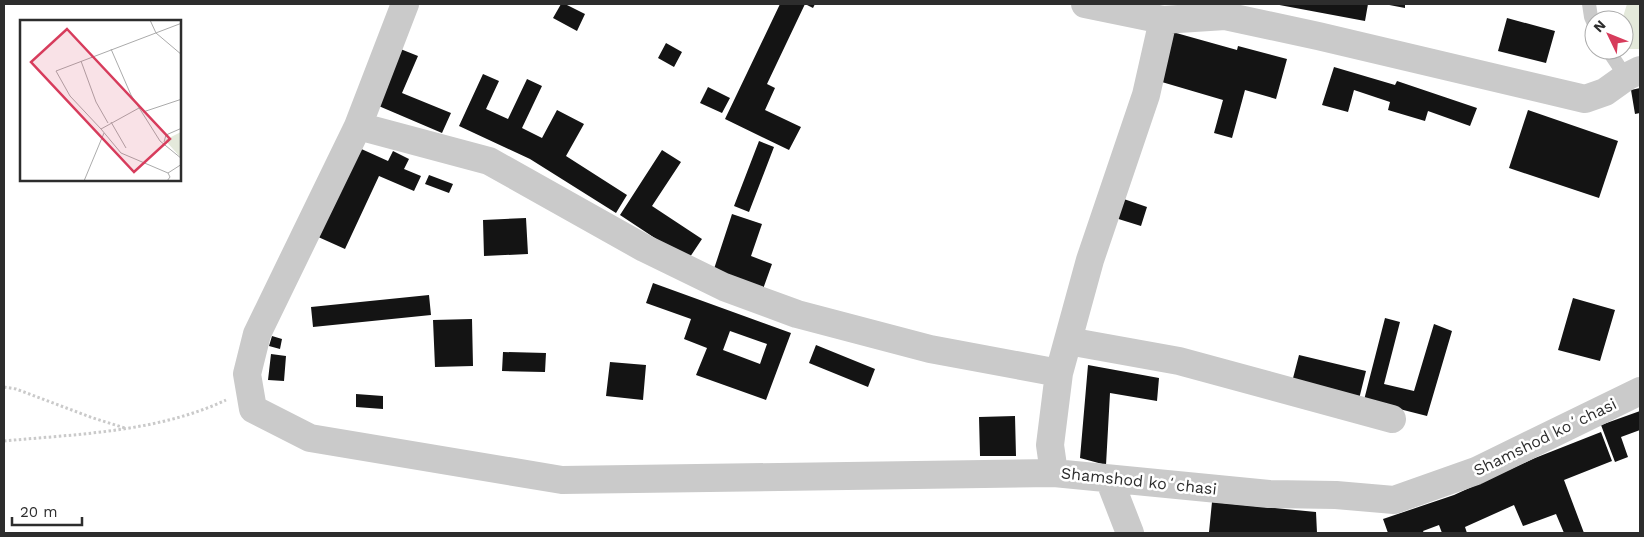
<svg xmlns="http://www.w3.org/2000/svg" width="1644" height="537" viewBox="0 0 1644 537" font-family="'Work Sans',sans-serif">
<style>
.green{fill:#e4e9db}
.building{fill:#141414;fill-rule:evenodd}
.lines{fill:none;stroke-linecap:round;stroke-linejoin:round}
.path{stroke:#cacaca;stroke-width:3;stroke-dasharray:2.5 2.5;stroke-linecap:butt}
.lane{stroke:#cacaca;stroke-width:14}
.street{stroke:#cacaca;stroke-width:28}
.labels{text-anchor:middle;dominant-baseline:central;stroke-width:5;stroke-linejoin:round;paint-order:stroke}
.street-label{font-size:16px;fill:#2d2d2d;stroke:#fff}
.inset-road{fill:none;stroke:#ababab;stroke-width:1}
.view{fill:#d73c5c;fill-opacity:0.15;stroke:#d73c5c;stroke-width:2.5}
.inset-edge{fill:none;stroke:#2d2d2d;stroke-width:2.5}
</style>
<rect width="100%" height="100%" fill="#fff"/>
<path class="green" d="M 1627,4 L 1640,4 L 1640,49 L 1624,49 L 1624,20 L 1622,20 Z"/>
<path class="building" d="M 561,4 L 565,4 L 585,14 L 577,31 L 553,18 Z
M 780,4 L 815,4 L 813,8 L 805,4 L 767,84 L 775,88 L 765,110 L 801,127 L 789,150 L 725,119 Z
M 1274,4 L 1368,4 L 1365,21 Z
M 1384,4 L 1405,4 L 1405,8 Z
M 1507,18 L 1555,31 L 1546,63 L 1498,51 Z
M 1169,31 L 1237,50 L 1238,46 L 1287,59 L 1276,99 L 1245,90 L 1232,138 L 1214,133 L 1223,100 L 1155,80 Z
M 666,43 L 682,52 L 674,67 L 658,58 Z
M 398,48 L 418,56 L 402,93 L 451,113 L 442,133 L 374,104 Z
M 1334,67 L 1395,85 L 1397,81 L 1477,108 L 1470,126 L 1428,111 L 1425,121 L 1388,110 L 1390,102 L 1354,90 L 1348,112 L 1322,105 Z
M 483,74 L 499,81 L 486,109 L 508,119 L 527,79 L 542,86 L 522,128 L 542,138 L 557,110 L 584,124 L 566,156 L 627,195 L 616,213 L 530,159 L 459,126 Z
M 708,87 L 730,98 L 722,113 L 700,103 Z
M 1640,88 L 1640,113 L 1635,114 L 1631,90 Z
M 1528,110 L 1618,141 L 1599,198 L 1509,168 Z
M 759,141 L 774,147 L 749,212 L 734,206 Z
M 357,147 L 388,161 L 393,151 L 409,159 L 404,169 L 421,176 L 414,191 L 379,176 L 345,249 L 316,236 Z
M 662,150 L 681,162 L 652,206 L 702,239 L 688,260 L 620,215 Z
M 429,175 L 453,184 L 449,193 L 425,184 Z
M 1118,197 L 1147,207 L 1141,226 L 1112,217 Z
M 732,214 L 762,224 L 751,256 L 772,264 L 763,289 L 713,272 Z
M 526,218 L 528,254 L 484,256 L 483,220 Z
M 653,283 L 791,333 L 766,400 L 696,375 L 707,348 L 684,339 L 691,319 L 646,303 ZM 730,331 L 767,344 L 760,364 L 723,350 Z
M 429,295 L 431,315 L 313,327 L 311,307 Z
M 1573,298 L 1615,310 L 1600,361 L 1558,350 Z
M 1385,318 L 1400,322 L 1384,384 L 1414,391 L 1434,324 L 1452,331 L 1427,416 L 1364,400 Z
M 472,319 L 473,366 L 435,367 L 433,320 Z
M 272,336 L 282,339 L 280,349 L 269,346 Z
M 816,345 L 875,369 L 868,387 L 809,363 Z
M 503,352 L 546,353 L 545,372 L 502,371 Z
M 271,354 L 286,356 L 284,381 L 268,380 Z
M 1299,355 L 1366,371 L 1359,399 L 1292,382 Z
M 610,362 L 646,365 L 643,400 L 606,396 Z
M 1088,365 L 1159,378 L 1157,401 L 1110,393 L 1106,465 L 1080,458 Z
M 356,394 L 383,396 L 383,409 L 356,407 Z
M 1640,411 L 1640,430 L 1621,437 L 1628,457 L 1615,462 L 1601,425 Z
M 1015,416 L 1016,456 L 980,456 L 979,417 Z
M 1601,432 L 1612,461 L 1564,480 L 1584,533 L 1564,533 L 1556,514 L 1523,526 L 1514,505 L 1465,527 L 1467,533 L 1442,533 L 1439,525 L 1423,531 L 1424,533 L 1388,533 L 1383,519 L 1454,495 L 1535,458 Z
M 1212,502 L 1316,512 L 1317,533 L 1209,532 Z"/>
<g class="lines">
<path class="path" d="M 4,387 L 16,389 L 93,418 L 125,428
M 4,441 C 78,434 158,432 226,400"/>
<path class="lane" d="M 1589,4 L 1591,17 L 1594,24
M 1608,50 L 1626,77"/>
<path class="street" d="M 405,4 L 358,126 L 257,334 L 247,374 L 253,409 L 310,438 L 562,480 L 1054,473
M 1085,4 L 1163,20 L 1225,16 L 1318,36 L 1585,99 L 1605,92 L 1626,77 L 1640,70
M 1163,20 L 1146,95 L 1090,260 L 1059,373 L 1050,445 L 1054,473 L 1269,494 L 1336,495 L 1394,500 L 1476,471 L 1640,391
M 358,126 L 489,161 L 644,248 L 724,287 L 797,314 L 930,349 L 1059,373
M 1068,341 L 1179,361 L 1392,419
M 1109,479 L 1130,533"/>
</g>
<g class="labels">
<g class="street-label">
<text transform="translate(1545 437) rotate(-26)">Shamshod koʻchasi</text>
<text transform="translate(1139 481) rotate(6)">Shamshod koʻchasi</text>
</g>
</g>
<g transform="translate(20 20)">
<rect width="161" height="161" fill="#fff"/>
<path d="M 161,112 L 161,138 L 145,120 Z" fill="#e4e9db"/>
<path class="inset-road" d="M 130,0 L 136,13 L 162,35M 91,29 L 111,75 L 140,121 L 162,139M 61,41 L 76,82 L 88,103M 119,88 L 81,109 L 101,133 L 148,153 L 150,157 L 147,161M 123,92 L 162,79M 91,102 L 106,128M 81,109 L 50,76 L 36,51 L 162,3M 144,122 L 146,115 L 162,108M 148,153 L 162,144M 64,161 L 84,113"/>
<path class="view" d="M 47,9 L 150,119 L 114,152 L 11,42 Z"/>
<rect width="161" height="161" class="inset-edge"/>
</g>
<rect width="1644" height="537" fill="none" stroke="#2d2d2d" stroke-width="10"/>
<g transform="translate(1609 35) rotate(313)"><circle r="24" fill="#ffffff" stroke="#ababab"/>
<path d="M0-4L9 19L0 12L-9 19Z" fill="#d73c5c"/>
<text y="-8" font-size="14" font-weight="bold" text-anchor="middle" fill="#2d2d2d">N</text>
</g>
<path d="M12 517v8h70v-8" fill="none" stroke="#2d2d2d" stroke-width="2.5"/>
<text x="20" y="517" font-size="15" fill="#2d2d2d" stroke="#ffffff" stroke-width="4" paint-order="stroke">20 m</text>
</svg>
